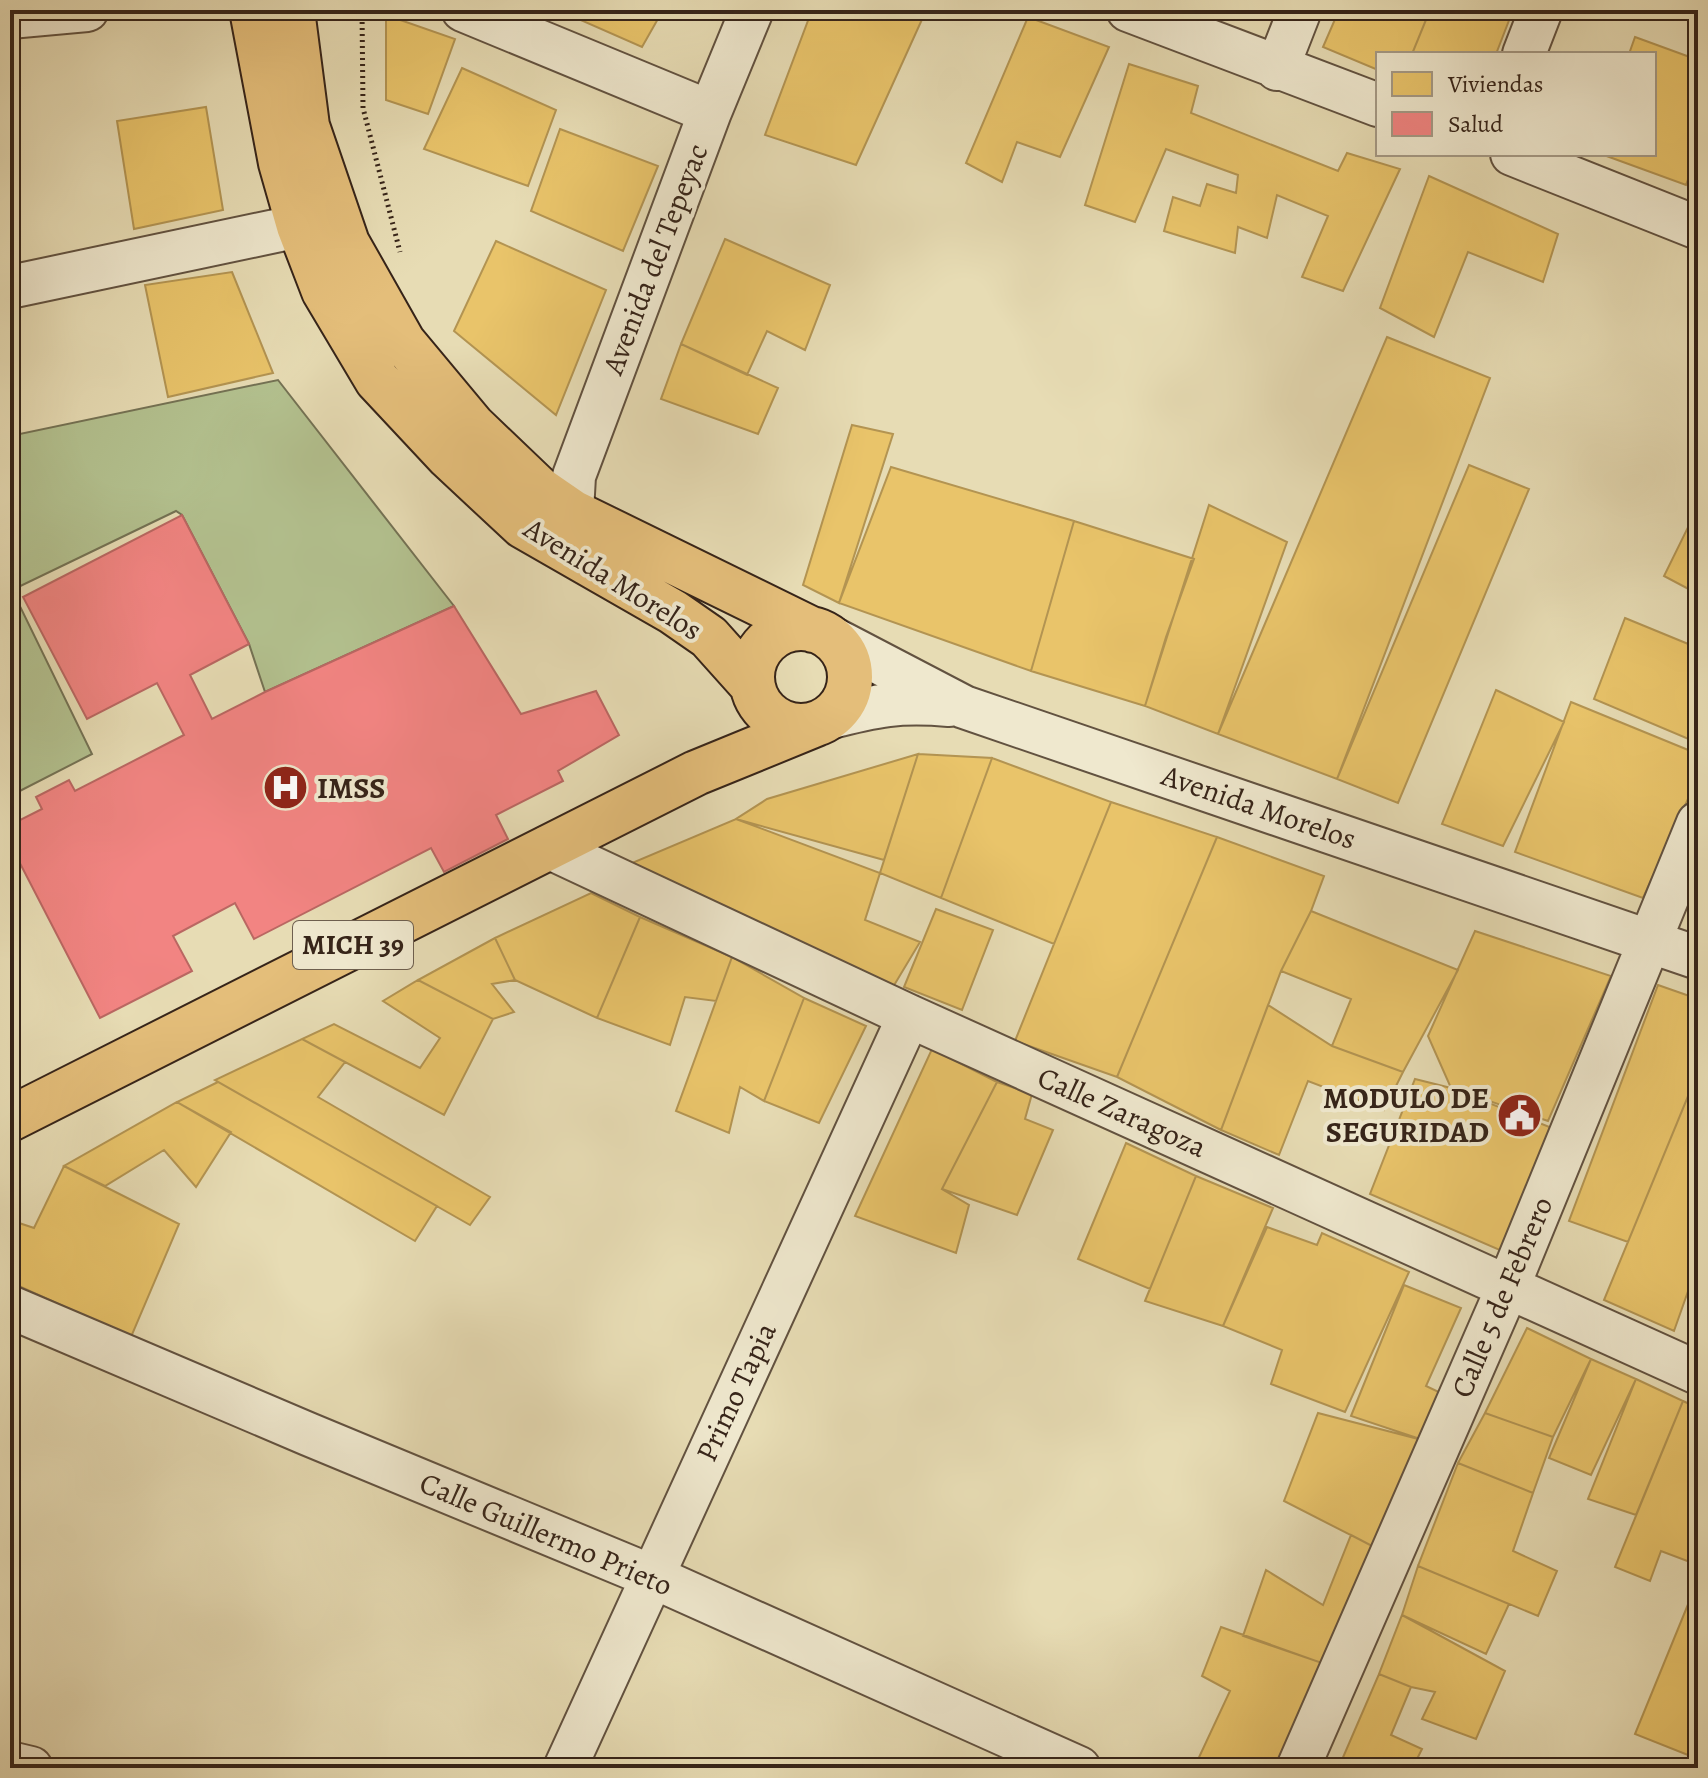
<svg xmlns="http://www.w3.org/2000/svg" width="1708" height="1778" viewBox="0 0 1708 1778" font-family="Alegreya,serif">
<style>
.green{fill:#b3c18f;stroke:#747254;stroke-width:2}
.homes{fill:#e9c46a;stroke:#b39452;stroke-width:2}
.health{fill:#f28482;stroke:#ba6762;stroke-width:2}
.lines{fill:none;stroke-linecap:round;stroke-linejoin:round}
.minor-casing{stroke:#625240;stroke-width:46}
.major-casing{stroke:#362419;stroke-width:48}
.path{stroke:#362419;stroke-width:5;stroke-dasharray:2 4;stroke-linecap:butt}
.minor{stroke:#efe8ce;stroke-width:42}
.major{stroke:#e4be7a;stroke-width:44}
.labels{text-anchor:middle;dominant-baseline:central;stroke-width:8;stroke-linejoin:round;paint-order:stroke}
.shield{fill:#efe8ce;stroke:#6e5f4f;stroke-width:2}
.shield-label{font-size:28px;font-weight:bold;fill:#362419}
.street-label{font-size:30px;fill:#362419;stroke:#efe8ce}
.poi-label{font-size:30px;font-weight:bold;fill:#362419;stroke:#efe8ce;text-anchor:start}
</style>
<rect width="100%" height="100%" fill="#e7dcb4"/>
<filter id="stains"><feTurbulence type="fractalNoise" baseFrequency=".0025" numOctaves="4"/><feColorMatrix values="0 0 0 0 .2 0 0 0 0 .09 0 0 0 0 .02 0 0 0 .5 -.17"/></filter>
<radialGradient id="worn" r=".72"><stop offset=".6" stop-color="#630" stop-opacity="0"/><stop offset="1" stop-color="#630" stop-opacity=".3"/></radialGradient>
<path class="green" d="M 278,380 L 454,606 L 265,692 L 249,644 L 182,515 L 176,511 L 12,590 L 92,754 L 10,796 L 10,436 Z"/>
<path class="homes" d="M 578,10 L 663,10 L 642,47 L 576,18 Z
M 812,10 L 910,10 L 924,15 L 856,165 L 765,135 Z
M 1339,10 L 1430,10 L 1412,54 L 1378,54 L 1378,70 L 1323,47 Z
M 1430,10 L 1513,10 L 1496,54 L 1412,54 Z
M 386,15 L 455,39 L 428,114 L 386,100 Z
M 1028,17 L 1109,47 L 1060,157 L 1017,142 L 1002,182 L 966,163 Z
M 1635,37 L 1698,60 L 1698,151 L 1686,185 L 1601,154 L 1654,154 L 1654,54 L 1629,54 Z
M 1129,64 L 1198,86 L 1191,113 L 1338,171 L 1347,153 L 1400,169 L 1343,291 L 1302,277 L 1328,216 L 1277,195 L 1267,238 L 1238,227 L 1235,253 L 1164,231 L 1173,197 L 1200,206 L 1207,184 L 1236,193 L 1238,175 L 1166,149 L 1135,222 L 1085,205 Z
M 462,68 L 556,110 L 528,186 L 424,149 Z
M 206,107 L 223,210 L 134,229 L 117,121 Z
M 560,129 L 658,166 L 623,251 L 531,211 Z
M 1429,176 L 1558,234 L 1543,282 L 1468,252 L 1434,337 L 1380,308 Z
M 725,239 L 830,285 L 805,350 L 767,331 L 747,375 L 681,344 Z
M 496,241 L 606,290 L 556,415 L 454,331 Z
M 232,272 L 273,373 L 168,397 L 145,285 Z
M 1387,337 L 1490,378 L 1337,779 L 1218,734 Z
M 681,344 L 778,388 L 758,434 L 661,399 Z
M 852,425 L 893,434 L 839,603 L 803,585 Z
M 1469,465 L 1529,489 L 1398,803 L 1337,779 Z
M 891,467 L 1074,521 L 1031,671 L 839,603 Z
M 1209,505 L 1287,542 L 1218,734 L 1145,706 Z
M 1698,507 L 1698,594 L 1664,576 Z
M 1074,521 L 1194,559 L 1166,637 L 1145,706 L 1031,671 Z
M 1625,618 L 1698,648 L 1698,743 L 1594,699 Z
M 1496,690 L 1564,722 L 1503,846 L 1442,824 Z
M 1571,702 L 1698,754 L 1698,777 L 1643,898 L 1515,852 Z
M 918,754 L 992,758 L 941,898 L 880,873 Z
M 918,754 L 884,860 L 736,819 L 767,799 Z
M 992,758 L 1111,802 L 1054,944 L 941,898 Z
M 1111,802 L 1217,837 L 1117,1077 L 1015,1041 Z
M 736,819 L 880,873 L 865,920 L 920,942 L 893,987 L 632,863 Z
M 1217,837 L 1324,876 L 1311,911 L 1281,971 L 1221,1130 L 1117,1077 Z
M 591,893 L 640,917 L 597,1018 L 515,980 L 495,938 Z
M 936,909 L 993,930 L 962,1010 L 904,987 Z
M 1311,911 L 1458,970 L 1403,1072 L 1332,1046 L 1351,999 L 1281,971 Z
M 640,917 L 732,957 L 716,1001 L 685,997 L 670,1045 L 597,1018 Z
M 1475,931 L 1611,976 L 1548,1121 L 1451,1088 L 1428,1036 Z
M 495,938 L 515,980 L 492,984 L 514,1012 L 493,1019 L 418,980 Z
M 732,957 L 804,998 L 764,1101 L 740,1087 L 729,1133 L 676,1111 Z
M 418,980 L 493,1019 L 444,1115 L 302,1039 L 334,1024 L 420,1068 L 440,1038 L 383,1001 Z
M 1658,985 L 1698,999 L 1698,1072 L 1628,1242 L 1569,1221 Z
M 804,998 L 866,1026 L 819,1123 L 764,1101 Z
M 1268,1005 L 1332,1046 L 1403,1072 L 1384,1110 L 1308,1081 L 1279,1155 L 1221,1130 Z
M 302,1039 L 345,1062 L 318,1097 L 490,1197 L 470,1225 L 215,1080 Z
M 932,1049 L 997,1082 L 942,1189 L 969,1205 L 956,1253 L 855,1216 Z
M 1698,1072 L 1698,1263 L 1674,1331 L 1604,1300 Z
M 1415,1079 L 1451,1088 L 1552,1128 L 1502,1251 L 1370,1194 Z
M 218,1082 L 437,1206 L 415,1241 L 177,1102 Z
M 997,1082 L 1032,1094 L 1025,1119 L 1053,1130 L 1017,1215 L 942,1189 Z
M 177,1102 L 231,1132 L 196,1187 L 164,1150 L 105,1186 L 64,1166 Z
M 1126,1143 L 1196,1176 L 1150,1289 L 1078,1259 Z
M 64,1166 L 179,1224 L 131,1337 L 10,1282 L 10,1220 L 34,1228 Z
M 1196,1176 L 1273,1208 L 1223,1326 L 1145,1301 Z
M 1267,1227 L 1317,1245 L 1322,1233 L 1409,1272 L 1345,1412 L 1271,1384 L 1282,1350 L 1223,1326 Z
M 1404,1285 L 1461,1308 L 1426,1386 L 1445,1395 L 1426,1441 L 1351,1416 Z
M 1527,1328 L 1591,1359 L 1553,1437 L 1485,1413 Z
M 1591,1359 L 1636,1379 L 1591,1475 L 1549,1458 Z
M 1636,1379 L 1683,1401 L 1636,1515 L 1588,1499 Z
M 1683,1401 L 1698,1408 L 1698,1565 L 1661,1551 L 1650,1581 L 1615,1567 Z
M 1318,1413 L 1426,1441 L 1376,1548 L 1284,1501 Z
M 1485,1413 L 1553,1437 L 1533,1493 L 1458,1463 Z
M 1458,1463 L 1533,1493 L 1513,1551 L 1557,1571 L 1538,1616 L 1418,1566 Z
M 1351,1535 L 1376,1548 L 1322,1663 L 1243,1636 L 1266,1570 L 1323,1605 Z
M 1418,1566 L 1509,1604 L 1486,1654 L 1402,1615 Z
M 1698,1580 L 1698,1759 L 1635,1734 Z
M 1402,1615 L 1505,1671 L 1476,1739 L 1422,1719 L 1435,1692 L 1411,1687 L 1379,1674 Z
M 1221,1627 L 1322,1663 L 1279,1768 L 1194,1768 L 1230,1691 L 1202,1676 Z
M 1379,1674 L 1411,1687 L 1391,1735 L 1422,1749 L 1417,1759 L 1438,1768 L 1355,1768 L 1341,1762 Z"/>
<path class="health" d="M 182,515 L 249,644 L 190,675 L 212,719 L 265,692 L 454,606 L 521,714 L 596,691 L 619,735 L 558,771 L 563,781 L 496,815 L 508,839 L 444,872 L 431,848 L 254,939 L 235,903 L 173,936 L 192,971 L 100,1018 L 10,844 L 10,825 L 42,809 L 36,797 L 69,780 L 75,791 L 184,735 L 157,683 L 87,719 L 23,597 Z"/>
<g class="lines">
<defs>
<path id="minor" d="M 463,10 L 710,112
M 1128,10 L 1378,105
M 10,17 L 87,10
M 1524,54 L 1541,10
M 1277,69 L 1300,10
M 1512,154 L 1698,228
M 10,287 L 299,226
M 572,512 L 574,476 L 710,112 L 752,10
M 828,636 L 964,707 L 1698,958
M 828,718 C 877,705 899,701 949,705
M 548,847 L 909,1016 L 1698,1373
M 10,1307 L 308,1434 L 651,1576 L 1079,1768
M 10,1763 L 31,1768
M 565,1768 L 909,1016
M 1298,1768 L 1508,1287 L 1698,823"/>
<path id="major" d="M 252,10 L 281,163 L 299,226 L 324,291 L 377,380 L 449,457 L 523,526 L 673,612 L 709,637 L 752,685
M 292,10 L 307,126 L 347,243 L 403,342 L 473,426 L 540,490 L 572,512 L 813,630
M752 677a49 49 0 1 1 98 0a49 49 0 1 1-98 0Z
M 10,1119 L 696,773 L 816,724"/>
</defs>
<use href="#minor" class="minor-casing"/>
<use href="#major" class="major-casing"/>
<path class="path" d="M 362,10 L 363,108 L 400,252"/>
<use href="#minor" class="minor"/>
<use href="#major" class="major"/>
</g>
<defs>
<symbol id="hospital-disc" viewBox="-11 -11 22 22"><circle r="9.5" fill="#8f2418" stroke="#efe8ce"/><path d="M-5-5h3v3.5h4V-5h3V5h-3V1.5h-4V5h-3Z" fill="#fff"/></symbol>
<symbol id="civic-disc" viewBox="-11 -11 22 22"><circle r="9.5" fill="#8f2418" stroke="#efe8ce"/><path d="M-.6-6.5H3V-4.5H.6V-3L4-1V1h2V6H-6V1h2V-1L-.6-3ZM-1.2 2.5V6h2.4V2.5Z" fill="#fff"/></symbol>
</defs>
<g fill-rule="evenodd">
<use href="#hospital-disc" x="260" y="762" width="51" height="51"/>
<use href="#civic-disc" x="1494" y="1090" width="51" height="51"/>
</g>
<g class="labels">
<rect class="shield" x="293" y="921" width="120" height="48" rx="6"/>
<g class="shield-label">
<text x="353" y="945">MICH 39</text>
</g>
<g class="street-label">
<text transform="translate(655 259) rotate(-69)">Avenida del Tepeyac</text>
<text transform="translate(613 579) rotate(32)">Avenida Morelos</text>
<text transform="translate(1259 807) rotate(19)">Avenida Morelos</text>
<text transform="translate(1122 1112) rotate(24)">Calle Zaragoza</text>
<text transform="translate(1502 1297) rotate(-67)">Calle 5 de Febrero</text>
<text transform="translate(736 1392) rotate(-65)">Primo Tapia</text>
<text transform="translate(546 1534) rotate(23)">Calle Guillermo Prieto</text>
</g>
<g class="poi-label">
<text x="317" y="788">IMSS</text>
<text x="1489" y="1098" text-anchor="end">MODULO DE<tspan x="1489" dy="34">SEGURIDAD</tspan></text>
</g>
</g>
<rect width="1708" height="1778" fill="none" stroke="#e7dcb4" stroke-width="40"/>
<rect x="12" y="12" width="1684" height="1754" fill="none" stroke="#362419" stroke-width="4"/>
<rect x="20" y="20" width="1668" height="1738" fill="none" stroke="#362419" stroke-width="2"/>
<rect x="1376" y="52" width="280" height="104" fill="#efe8ce" stroke="#a59a86" stroke-width="2"/>
<rect x="1392" y="72" width="40" height="24" fill="#e9c46a" stroke="#a59a86" stroke-width="2"/>
<text x="1448" y="92" font-size="24" fill="#362419">Viviendas</text>
<rect x="1392" y="112" width="40" height="24" fill="#f28482" stroke="#a59a86" stroke-width="2"/>
<text x="1448" y="132" font-size="24" fill="#362419">Salud</text>
<rect width="100%" height="100%" filter="url(#stains)"/>
<rect width="100%" height="100%" fill="url(#worn)"/>
</svg>
